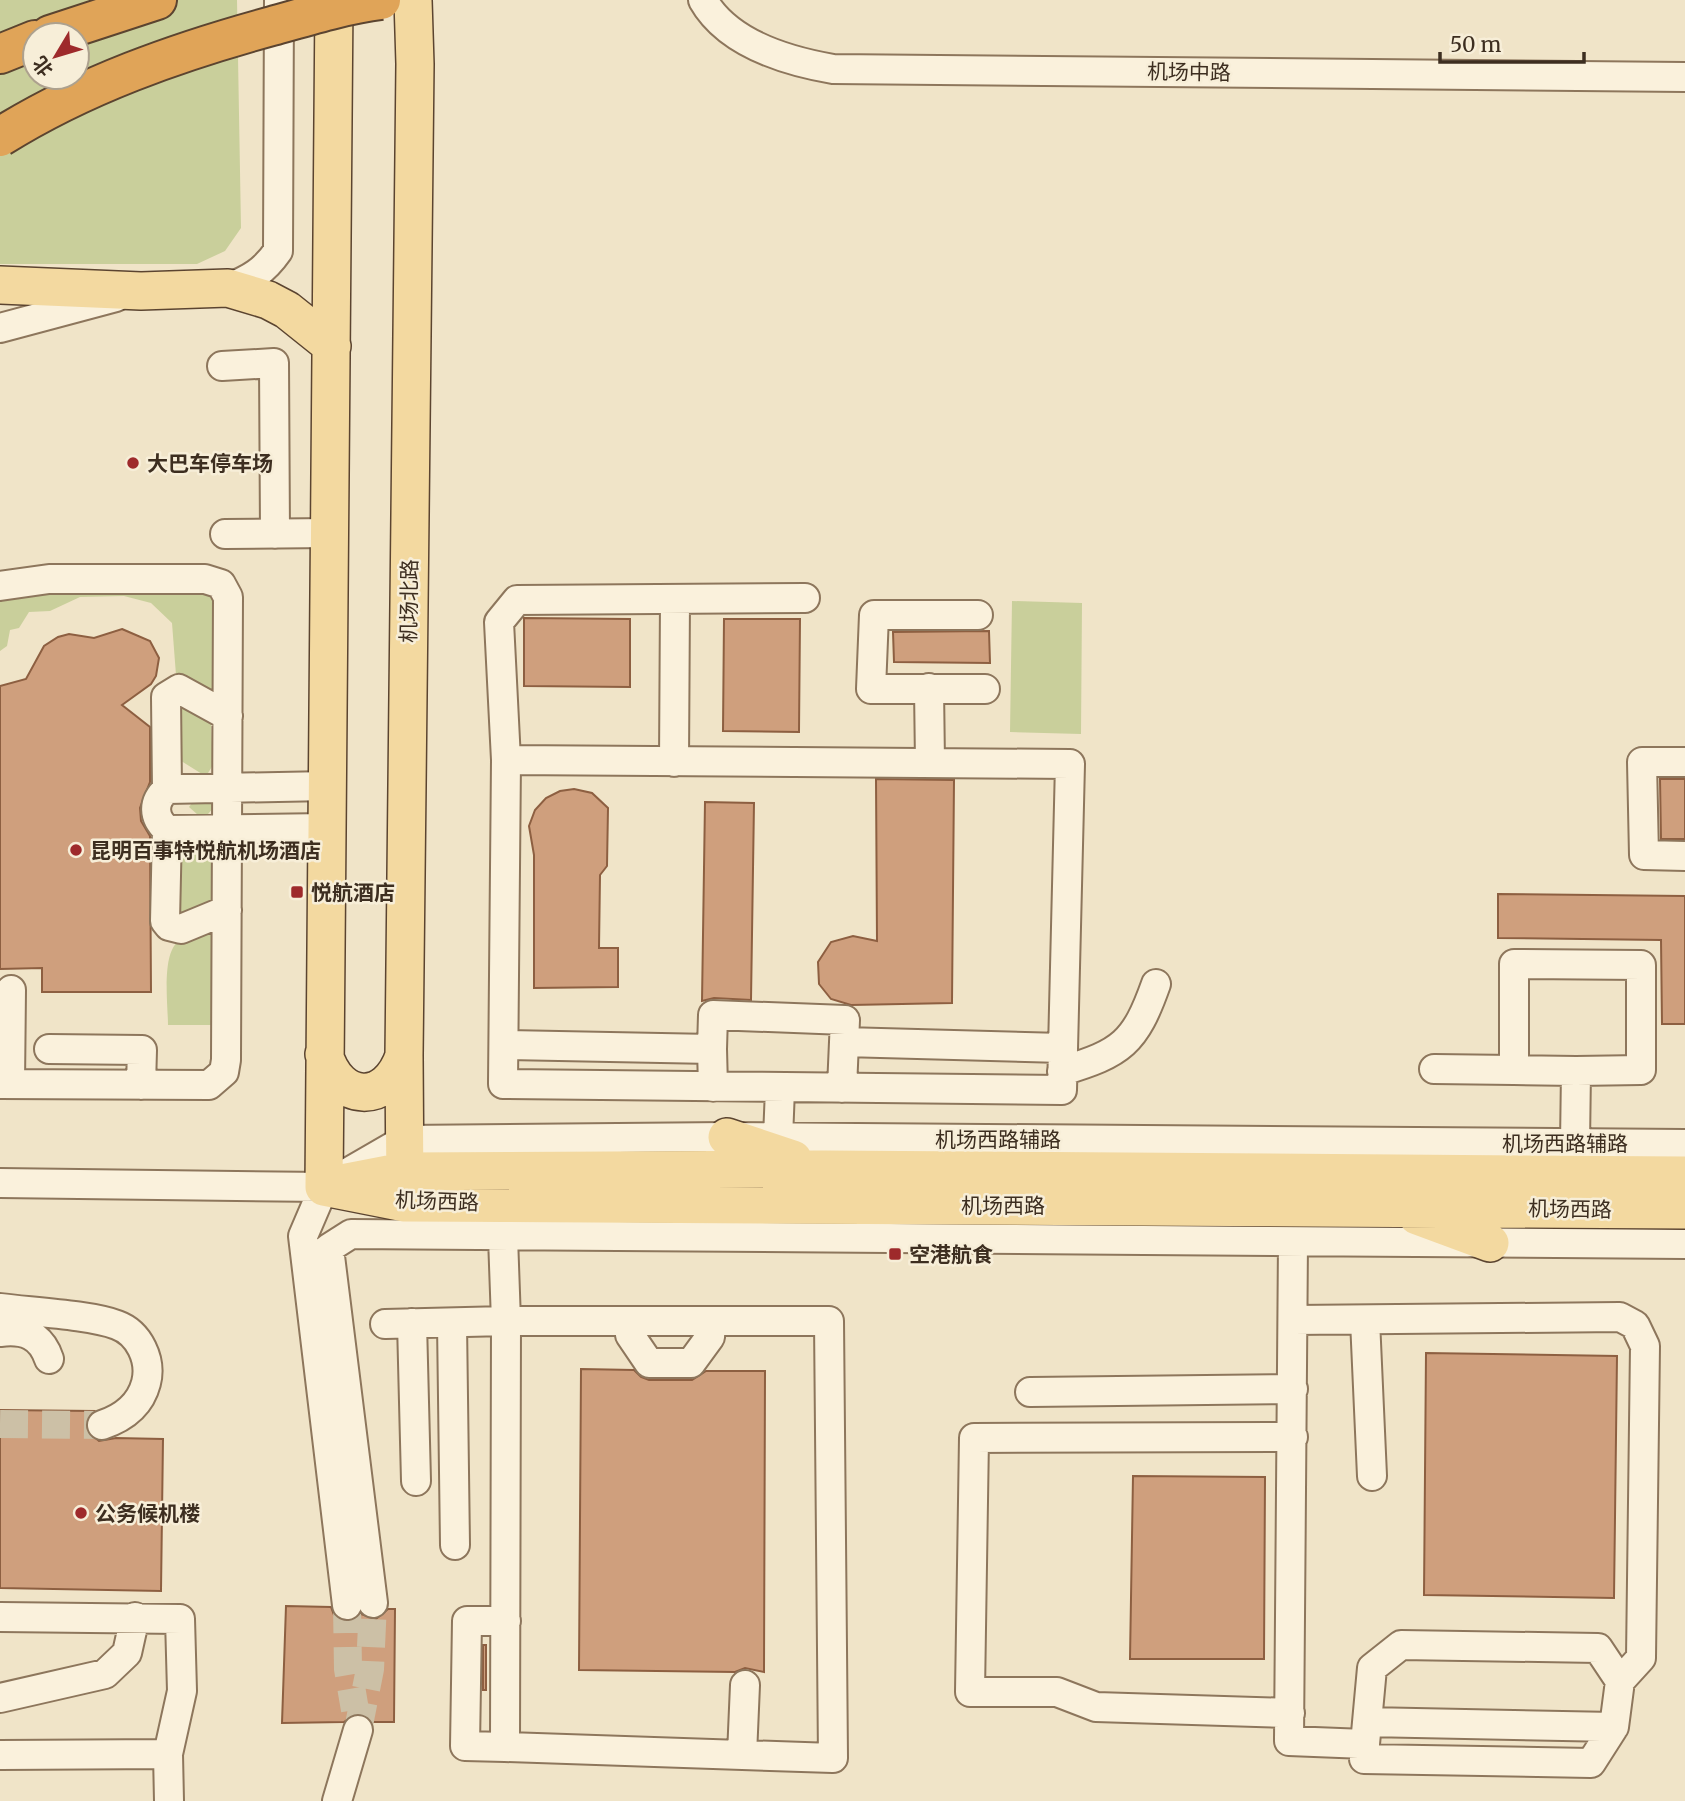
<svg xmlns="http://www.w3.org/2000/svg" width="1685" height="1801" viewBox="0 0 1685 1801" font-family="Merriweather,'Noto Sans SC',serif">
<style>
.green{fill:#c9cf9b;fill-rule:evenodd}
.building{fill:#cf9f7d;stroke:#8d5f41;stroke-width:2}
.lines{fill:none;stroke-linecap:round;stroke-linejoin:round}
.minor-tunnel{stroke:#ccc0a6;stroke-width:28;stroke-dasharray:28 14;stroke-linecap:butt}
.minor-casing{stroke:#8d765c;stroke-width:32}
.major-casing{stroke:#5b4430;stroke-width:40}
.highway-casing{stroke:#5b4430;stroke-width:42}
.minor{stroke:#faf1dc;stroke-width:28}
.major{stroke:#f3d9a0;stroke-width:37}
.highway{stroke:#e0a458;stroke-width:38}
.highway-bridge-casing{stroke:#5b4430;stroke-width:42;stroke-linecap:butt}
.highway-bridge{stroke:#e0a458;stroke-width:38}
.poi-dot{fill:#9e2a2b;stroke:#f7eed8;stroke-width:2.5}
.labels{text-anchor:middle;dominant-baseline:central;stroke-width:5;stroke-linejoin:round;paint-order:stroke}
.street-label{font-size:21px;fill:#3d2e20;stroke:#f7eed8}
.poi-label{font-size:21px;font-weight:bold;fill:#3d2e20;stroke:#f7eed8;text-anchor:start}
</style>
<rect width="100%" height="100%" fill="#f0e4c8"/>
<path class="green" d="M 0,0 L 237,0 L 241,228 L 225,251 L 197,264 L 0,264 ZM 35,35 L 77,35 L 77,77 L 35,77 Z
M 204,588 L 216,594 L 215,691 L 211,693 L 176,675 L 172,623 L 151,603 L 124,596 L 80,597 L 50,611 L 29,612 L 19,628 L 10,630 L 7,646 L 0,651 L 0,596 L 24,591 Z
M 1012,601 L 1082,603 L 1081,734 L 1010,732 Z
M 180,704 L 208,718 L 211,723 L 213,765 L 208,773 L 202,774 L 178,759 Z
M 195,799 L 211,801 L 214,807 L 208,814 L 198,815 L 189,807 Z
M 198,840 L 211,842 L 214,847 L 212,900 L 180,920 C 173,879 160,866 198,840 Z
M 216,928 L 219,1025 L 168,1025 C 168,1005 161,953 179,941 C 189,934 205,932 216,928 Z"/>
<path class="building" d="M 524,618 L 630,619 L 630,687 L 524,686 Z
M 724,619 L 800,619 L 799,732 L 723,731 Z
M 122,629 L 150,641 L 159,658 L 156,676 L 151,684 L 122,705 L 150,727 L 150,782 L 140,808 L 141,821 L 150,836 L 151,992 L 42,992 L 42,968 L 0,969 L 0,686 L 26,679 L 44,646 L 58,637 L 69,634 L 94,638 Z
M 989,631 L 990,663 L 894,662 L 893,632 Z
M 876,779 L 954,780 L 952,1003 L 851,1005 L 831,999 L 819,984 L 818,962 L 831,942 L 853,936 L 877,941 Z
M 1660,779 L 1685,779 L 1685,839 L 1661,839 Z
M 574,789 L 592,793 L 608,808 L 607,866 L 600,875 L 599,948 L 618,948 L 618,987 L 534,988 L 534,855 L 529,826 L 535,810 L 546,798 L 560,791 Z
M 705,802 L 754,803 L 751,1000 L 714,998 L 702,1001 Z
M 1498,894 L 1685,896 L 1685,1024 L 1662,1024 L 1661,940 L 1498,938 Z
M 1426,1353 L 1617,1356 L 1614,1598 L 1424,1595 Z
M 581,1369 L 634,1370 L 641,1377 L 649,1380 L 692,1380 L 706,1371 L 765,1371 L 764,1672 L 745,1668 L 735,1672 L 579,1670 Z
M 0,1410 L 94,1411 L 86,1422 L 86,1430 L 99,1441 L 116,1438 L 163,1439 L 161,1591 L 0,1588 Z
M 1133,1476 L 1265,1477 L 1264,1659 L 1130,1659 Z
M 286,1606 L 331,1607 L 334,1615 L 348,1621 L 361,1614 L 376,1619 L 388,1609 L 395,1609 L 394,1722 L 372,1722 L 363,1714 L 355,1714 L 344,1722 L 282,1723 Z
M 483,1645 L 486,1645 L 486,1690 L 483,1690 Z"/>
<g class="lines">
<path class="minor-tunnel" d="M 0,1424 L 102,1425
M 347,1605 L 348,1669 L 355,1710
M 358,1730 L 370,1669 L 373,1603"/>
<defs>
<path id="minor" d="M 703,0 C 728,44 787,61 833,69 L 1685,77
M 228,288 C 251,279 264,271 278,251 L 279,0
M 0,328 L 116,297
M 222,366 L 274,363 L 275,534
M 225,534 L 330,533
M 0,586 L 49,579 L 205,579 L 221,584 L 228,597 L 226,1060 L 224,1072 L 209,1085 L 0,1084
M 978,615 L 874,615 L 871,689 L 985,689
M 929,688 L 930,763
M 506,760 L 1070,764 L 1062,1090 L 503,1084 Z
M 506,760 L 499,622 L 517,600 L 805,598
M 674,762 L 675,599
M 1685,762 L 1642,762 L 1644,855 L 1685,856
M 167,789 L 166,697 L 179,689 L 228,716
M 328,828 L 167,830 C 153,817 152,802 167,789 L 328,786
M 167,830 L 165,921 L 169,926 L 181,929 L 227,910
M 504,1045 L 712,1049 L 713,1087
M 49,1049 L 142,1050 L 141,1085
M 712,1049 L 713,1015 L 845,1020 L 844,1042
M 1434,1069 L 1514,1070
M 1062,1071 C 1122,1053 1135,1043 1156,984
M 10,1084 L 11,990
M 842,1088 L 844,1042 L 1062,1048
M 778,1138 L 780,1089
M 1575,1143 L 1576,1071 L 1641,1070 L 1641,965 L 1514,964 L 1514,1070 L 1576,1071
M 340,1177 L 404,1140 L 727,1137 L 1685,1144
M 0,1183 L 324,1187
M 324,1187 L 303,1236 L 347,1605
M 1293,1242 L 1289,1741 L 1365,1744 L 1372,1668 L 1401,1645 L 1598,1648 L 1620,1681 L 1614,1727 L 1591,1763 L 1364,1759 L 1365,1744
M 0,1308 C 31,1312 91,1315 117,1325 C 139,1333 152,1360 146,1383 C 140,1406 123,1418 102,1425
M 1294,1320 L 1620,1317 L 1635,1325 L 1645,1346 L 1641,1658 L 1620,1681
M 1365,1320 L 1372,1476
M 629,1322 L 630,1335 L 649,1363 L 691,1363 L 710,1337 L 711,1322
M 412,1323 L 416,1481
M 452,1323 L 455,1545
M 385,1324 L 506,1321 L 505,1747 L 833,1758 L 829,1321 L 506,1321 L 503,1237
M 0,1332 C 24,1329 41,1335 49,1359
M 1030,1392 L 1293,1389
M 373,1603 L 329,1248 L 351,1234 L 1685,1244
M 0,1617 L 180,1619 L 182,1691 L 168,1754 L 169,1801
M 0,1698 L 105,1674 L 127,1653 L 135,1617
M 1290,1713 L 1096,1707 L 1057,1692 L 970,1692 L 974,1438 L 1293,1437
M 1367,1722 L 1614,1727
M 505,1747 L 465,1746 L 467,1621 L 506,1621
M 0,1755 L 168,1754
M 742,1755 L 745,1685
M 337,1801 L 358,1730"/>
<path id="major" d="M 0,285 L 141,291 L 228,288 L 268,300 L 287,310 L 332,346
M 324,1054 C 338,1103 387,1106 404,1056
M 727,1137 L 793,1159
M 342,1183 L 404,1171 L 824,1169 L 1685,1175
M 324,1187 L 405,1203 L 1685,1210
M 324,1187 L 334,0
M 405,1196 L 404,1056 L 415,64 L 413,0
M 1417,1216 L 1490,1243"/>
<path id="highway" d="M 50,35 L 157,0
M 0,54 L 35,40"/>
</defs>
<use href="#minor" class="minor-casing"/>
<use href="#major" class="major-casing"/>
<use href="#highway" class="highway-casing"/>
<use href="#minor" class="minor"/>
<use href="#major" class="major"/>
<use href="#highway" class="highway"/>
<defs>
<path id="highway-bridge" d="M 0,137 C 83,85 177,52 272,26 C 308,16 343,5 381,0"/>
</defs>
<use href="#highway-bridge" class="highway-bridge-casing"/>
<use href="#highway-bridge" class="highway-bridge"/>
</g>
<g class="poi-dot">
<circle cx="133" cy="463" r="7"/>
<circle cx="76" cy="850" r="7"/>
<rect x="290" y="885" width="14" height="14" rx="3.5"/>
<rect x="888" y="1247" width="14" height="14" rx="3.5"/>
<circle cx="81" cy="1513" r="7"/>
</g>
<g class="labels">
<g class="street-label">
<text transform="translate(1189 72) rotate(1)">机场中路</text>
<text transform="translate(409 601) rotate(-89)">机场北路</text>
<text x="998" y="1139">机场西路辅路</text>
<text x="1565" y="1143">机场西路辅路</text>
<text transform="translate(437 1201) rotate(2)">机场西路</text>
<text x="1003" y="1205">机场西路</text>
<text transform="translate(1570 1209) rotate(1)">机场西路</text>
</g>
<g class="poi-label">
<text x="147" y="463">大巴车停车场</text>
<text x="90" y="850">昆明百事特悦航机场酒店</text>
<text x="311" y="892">悦航酒店</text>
<text x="909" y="1254">空港航食</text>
<text x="95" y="1513">公务候机楼</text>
</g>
</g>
<g transform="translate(56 56) rotate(232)"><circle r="33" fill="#f7eed8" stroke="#ada18e" stroke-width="2"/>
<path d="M0-5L12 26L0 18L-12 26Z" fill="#9e2a2b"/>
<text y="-10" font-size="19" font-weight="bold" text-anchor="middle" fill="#3d2e20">北</text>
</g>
<path d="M1440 52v10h144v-10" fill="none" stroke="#3d2e20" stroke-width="3.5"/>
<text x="1450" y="52" font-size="21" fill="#3d2e20" stroke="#f7eed8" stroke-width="5" paint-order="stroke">50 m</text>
</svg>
